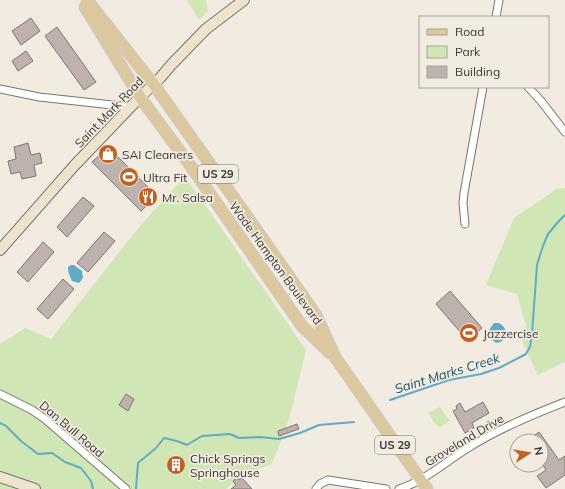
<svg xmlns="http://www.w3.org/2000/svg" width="565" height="489" viewBox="0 0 565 489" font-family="Mulish,sans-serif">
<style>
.green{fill:#d0e6b4}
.water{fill:#60acc6}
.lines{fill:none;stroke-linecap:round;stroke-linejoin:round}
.stream{stroke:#60acc6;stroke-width:2}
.building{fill:#beb2ae;stroke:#807571}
.street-casing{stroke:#7a756c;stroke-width:9}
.secondary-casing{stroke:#7a756c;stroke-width:12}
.primary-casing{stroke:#cccbca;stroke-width:13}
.street{stroke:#fff;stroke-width:7}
.secondary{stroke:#eee3cf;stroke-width:10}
.primary{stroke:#ddc79f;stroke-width:11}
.labels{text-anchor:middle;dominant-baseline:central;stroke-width:3.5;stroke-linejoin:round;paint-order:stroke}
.shield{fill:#f1ebe1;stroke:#716e68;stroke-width:1}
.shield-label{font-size:11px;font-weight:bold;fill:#3a3834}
.street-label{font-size:12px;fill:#3a3834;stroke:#f1ebe1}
.poi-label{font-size:12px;fill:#3a3834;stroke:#f1ebe1;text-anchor:start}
.water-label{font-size:13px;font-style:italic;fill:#135265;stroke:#f1ebe1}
</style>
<rect width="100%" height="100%" fill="#f1ebe1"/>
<path class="green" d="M 187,0 L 206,0 L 208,11 L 199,20 Z
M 185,176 L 306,350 L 289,419 L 272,464 L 244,474 L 226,489 L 0,489 L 0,344 L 25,328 L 51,339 L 135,232 Z
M 565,188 L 565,362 L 538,375 L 522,341 L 526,325 L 517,294 L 486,285 L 514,218 L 557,189 Z
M 440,407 L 450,421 L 440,427 L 437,426 L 428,413 Z"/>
<path class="water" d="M 71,265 L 74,265 L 82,271 L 83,278 L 79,283 L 72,281 C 70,276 68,273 68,267 Z
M 494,323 L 499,323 C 509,329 509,341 496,343 L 489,337 C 488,331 490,328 494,323 Z"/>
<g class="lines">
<path class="stream" d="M 390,400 L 449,380 L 481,374 L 499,368 L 526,354 L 530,347 L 532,334 L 537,265 L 543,246 L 548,234 L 558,222 L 565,215
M 0,423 L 6,426 L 21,441 L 38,454 L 52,453 L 65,462 L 81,468 L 91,481 L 93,489
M 136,489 L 138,463 L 156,448 L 164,438 L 177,441 L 187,445 L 202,436 L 230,434 L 239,438 L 260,437 L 279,439 L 300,433 L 319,425 L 354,422"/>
</g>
<path class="building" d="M 31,18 L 40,31 L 21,45 L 12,31 Z
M 57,27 L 96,82 L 84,90 L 45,36 Z
M 26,51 L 33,61 L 18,71 L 12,61 Z
M 28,143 L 31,155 L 40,153 L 42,163 L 34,165 L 36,176 L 22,179 L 20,172 L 11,174 L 8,161 L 16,159 L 14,147 Z
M 108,147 L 157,196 L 141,211 L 92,162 Z
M 83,197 L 94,206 L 67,237 L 57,227 Z
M 104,232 L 115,241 L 88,272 L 77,263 Z
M 43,242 L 54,252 L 28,282 L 17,272 Z
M 63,279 L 74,289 L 48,319 L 37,309 Z
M 450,291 L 482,328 L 468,341 L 436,304 Z
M 126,394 L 134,399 L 128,411 L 119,405 Z
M 483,402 L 489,413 L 472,423 L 474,428 L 465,433 L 453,411 L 457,409 L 456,406 L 460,403 L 465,412 Z
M 297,424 L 299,429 L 279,436 L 278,431 Z
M 539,432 L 559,460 L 565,456 L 565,475 L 546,488 L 537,476 L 546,470 L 541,462 L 541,441 L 526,441 Z
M 237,478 L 239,480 L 242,478 L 252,489 L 231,489 L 236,485 L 233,481 Z"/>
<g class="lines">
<defs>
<path id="street" d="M 496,17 L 499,0
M 528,87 L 541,101 L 565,132
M 0,89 L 39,97 L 131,107
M 465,224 L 463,203 L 464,193 L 483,87
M 0,394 L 32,410 L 45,419 L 126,489
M 316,489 L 320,484 L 328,480 L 386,489
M 399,489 C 425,481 445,462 468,448 C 498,429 532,415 565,402"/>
<path id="secondary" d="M 0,250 L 74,166 L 140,97 L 160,78 L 172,64 L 206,29 L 244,0
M 0,477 L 35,489"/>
<path id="primary" d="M 87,0 L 154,85 L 260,235 L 316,315 L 335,357 L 427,489
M 85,7 L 140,97 L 190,165 L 302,326 L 330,353"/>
</defs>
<use href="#street" class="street-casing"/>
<use href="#secondary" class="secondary-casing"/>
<use href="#primary" class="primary-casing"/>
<use href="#street" class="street"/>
<use href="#secondary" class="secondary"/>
<use href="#primary" class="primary"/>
</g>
<defs>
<symbol id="shop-disc" viewBox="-11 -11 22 22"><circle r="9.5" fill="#c26023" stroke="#f1ebe1"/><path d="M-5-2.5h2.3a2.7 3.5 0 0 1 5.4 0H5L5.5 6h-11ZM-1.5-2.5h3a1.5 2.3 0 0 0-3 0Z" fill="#fff"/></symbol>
<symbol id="stadium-disc" viewBox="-11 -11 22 22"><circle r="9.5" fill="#c26023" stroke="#f1ebe1"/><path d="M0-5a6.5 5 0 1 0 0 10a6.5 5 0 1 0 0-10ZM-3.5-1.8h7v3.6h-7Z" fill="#fff"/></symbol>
<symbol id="restaurant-disc" viewBox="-11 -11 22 22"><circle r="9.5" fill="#c26023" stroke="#f1ebe1"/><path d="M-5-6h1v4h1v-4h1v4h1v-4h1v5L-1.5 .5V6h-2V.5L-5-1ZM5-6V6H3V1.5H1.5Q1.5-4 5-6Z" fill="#fff"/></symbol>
<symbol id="building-disc" viewBox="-11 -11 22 22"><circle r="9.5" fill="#c26023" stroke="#f1ebe1"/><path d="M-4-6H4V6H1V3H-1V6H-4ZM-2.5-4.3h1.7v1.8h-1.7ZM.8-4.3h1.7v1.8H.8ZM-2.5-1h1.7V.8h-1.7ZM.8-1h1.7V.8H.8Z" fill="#fff"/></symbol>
</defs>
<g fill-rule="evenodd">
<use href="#shop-disc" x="97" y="143" width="22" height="22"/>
<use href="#stadium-disc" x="118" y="166" width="22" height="22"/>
<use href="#restaurant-disc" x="137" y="186" width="22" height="22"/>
<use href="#stadium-disc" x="458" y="322" width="22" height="22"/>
<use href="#building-disc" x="165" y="454" width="22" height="22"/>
</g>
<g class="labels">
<g class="shield">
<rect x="198" y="165" width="40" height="18" rx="3"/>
<rect x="375" y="436" width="40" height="18" rx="3"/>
</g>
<g class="shield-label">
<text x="218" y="174">US 29</text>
<text x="395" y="445">US 29</text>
</g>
<g class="street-label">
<text transform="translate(109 112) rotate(-46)">Saint Mark Road</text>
<text transform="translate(276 263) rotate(54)">Wade Hampton Boulevard</text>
<text transform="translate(72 429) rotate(40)">Dan Bull Road</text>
<text transform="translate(464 440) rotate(-31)">Groveland Drive</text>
</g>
<g class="poi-label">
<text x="122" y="154">SAI Cleaners</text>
<text x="143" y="177">Ultra Fit</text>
<text x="162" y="197">Mr. Salsa</text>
<text x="483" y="333">Jazzercise</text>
<text x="190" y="458">Chick Springs<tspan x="190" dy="14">Springhouse</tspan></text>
</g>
<g class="water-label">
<text transform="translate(447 373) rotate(-17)">Saint Marks Creek</text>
</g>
</g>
<rect x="419" y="16" width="130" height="72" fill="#f1ebe1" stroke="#a8a39c"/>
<rect x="427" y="29" width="20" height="6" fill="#ddc79f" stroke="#a8a39c"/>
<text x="455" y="36" font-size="12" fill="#3a3834">Road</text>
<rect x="427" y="46" width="20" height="12" fill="#d0e6b4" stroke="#a8a39c"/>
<text x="455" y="56" font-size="12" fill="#3a3834">Park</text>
<rect x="427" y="66" width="20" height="12" fill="#beb2ae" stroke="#a8a39c"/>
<text x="455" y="76" font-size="12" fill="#3a3834">Building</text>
<g transform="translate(529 453) rotate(78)"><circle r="19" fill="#f1ebe1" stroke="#a8a39c"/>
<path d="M0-3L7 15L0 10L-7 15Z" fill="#c26023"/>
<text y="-6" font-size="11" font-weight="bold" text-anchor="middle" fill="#3a3834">N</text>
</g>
</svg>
